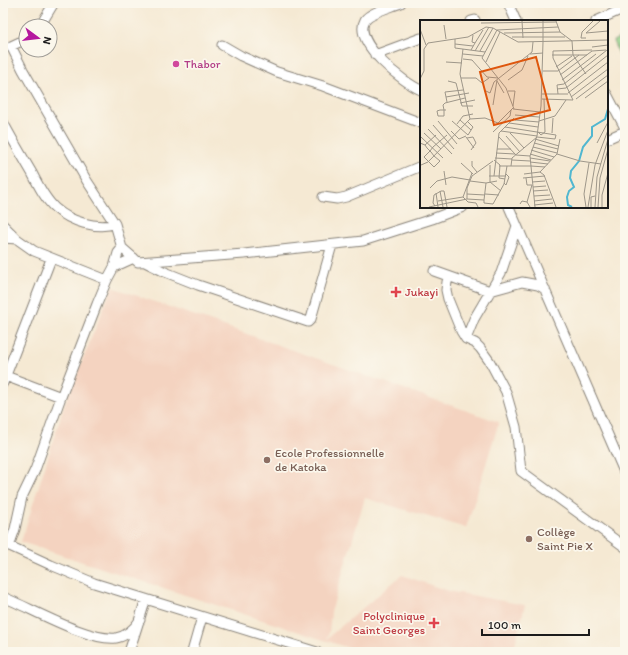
<svg xmlns="http://www.w3.org/2000/svg" width="628" height="655" viewBox="0 0 628 655" font-family="Itim,sans-serif">
<style>
.built{fill:#f4d3c0}
.green{fill:#92d187;stroke:#577652}
.lines{fill:none;stroke-linecap:round;stroke-linejoin:round}
.minor-casing{stroke:#888278;stroke-width:11}
.minor{stroke:#fff;stroke-width:9}
.hotel-dot{fill:#d1479c;stroke:#fbf7ec;stroke-width:1.5}
.health-dot{fill:#e0444e;stroke:#fbf7ec;stroke-width:1.5}
.education-dot{fill:#8d6e63;stroke:#fbf7ec;stroke-width:1.5}
.labels{text-anchor:middle;dominant-baseline:central;stroke-width:3.5;stroke-linejoin:round;paint-order:stroke}
.hotel-label{font-size:12px;fill:#b23c85;stroke:#fbf7ec;text-anchor:start}
.health-label{font-size:12px;fill:#be3a42;stroke:#fbf7ec;text-anchor:start}
.education-label{font-size:12px;fill:#785e54;stroke:#fbf7ec;text-anchor:start}
.inset-river{fill:none;stroke:#51b7d0;stroke-width:2}
.inset-road{fill:none;stroke:#9e978a;stroke-width:1}
.view{fill:#de560d;fill-opacity:0.15;stroke:#de560d;stroke-width:2}
.inset-edge{fill:none;stroke:#1c1c1c;stroke-width:2}
</style>
<rect width="100%" height="100%" fill="#fbf7ec"/>
<filter id="ink" filterUnits="userSpaceOnUse"><feTurbulence type="fractalNoise" baseFrequency=".025" numOctaves="2"/><feDisplacementMap in="SourceGraphic" scale="8" xChannelSelector="R" yChannelSelector="G"/><feConvolveMatrix kernelMatrix="1 2 1 2 8 2 1 2 1" color-interpolation-filters="sRGB"/></filter>
<filter id="wash" filterUnits="userSpaceOnUse"><feTurbulence type="fractalNoise" baseFrequency=".012" numOctaves="4" result="noise"/><feDisplacementMap in="SourceGraphic" scale="16" xChannelSelector="R" yChannelSelector="G"/><feGaussianBlur stdDeviation="0.9" result="paint"/><feColorMatrix in="noise" values="0 0 0 0 0 0 0 0 0 0 0 0 0 0 0 0 0 1.4 0 .05"/><feComposite in="paint" operator="in"/></filter>
<g filter="url(#wash)">
<rect width="100%" height="100%" fill="#f5e9d3"/>
<path class="built" d="M 112,287 L 499,422 L 466,528 L 365,498 L 331,612 L 329,633 L 326,639 L 402,575 L 448,591 L 525,605 L 513,652 L 361,652 L 21,542 L 65,403 Z"/>
<path class="green" d="M 625,35 L 625,69 L 613,41 Z"/>
</g>
<g filter="url(#ink)">
<g class="lines">
<defs>
<path id="minor" d="M 401,3 C 392,7 370,12 365,20 C 352,43 404,83 421,90
M 508,3 L 516,21
M 471,21 L 475,20
M 596,21 L 625,8
M 40,26 L 54,3
M 26,39 L 11,46 L 23,70 L 87,181 L 115,224 L 122,248 L 138,262 L 244,254 L 363,241 L 432,219 L 463,207
M 222,45 L 241,56 L 277,72 L 323,86 L 421,123
M 375,55 L 421,38
M 607,94 L 625,128
M 3,122 C 12,139 22,156 32,173 C 38,185 45,199 55,208 C 71,222 95,229 115,224
M 607,139 L 625,131
M 323,197 L 337,199 L 346,197 L 421,166
M 509,207 L 625,474
M 3,225 L 17,239
M 3,238 L 17,239 L 34,251 L 107,280
M 145,262 L 165,272 L 198,285 L 308,322 L 311,319 L 332,245
M 114,267 L 134,258
M 434,271 L 490,291 L 522,282 L 538,285 L 545,289
M 449,277 L 447,282 L 446,290 L 448,299 L 461,331 L 466,339 L 475,343 L 480,348 L 490,362 L 506,392 L 516,427 L 521,471 L 625,547
M 466,339 L 474,319 L 501,273 L 517,226
M 3,375 L 61,397
M 3,383 L 51,259
M 3,543 L 51,565 L 94,583 L 317,652
M 9,546 L 15,529 L 22,497 L 35,470 L 61,397 L 97,304 L 107,280 L 114,267 L 118,253 L 122,248
M 3,597 C 31,608 87,641 116,638 C 127,636 134,629 140,620
M 129,652 L 146,599
M 192,652 L 202,617"/>
</defs>
<use href="#minor" class="minor-casing"/>
<use href="#minor" class="minor"/>
</g>
</g>
<circle class="hotel-dot" cx="176" cy="64" r="4"/>
<g class="health-dot">
<path d="M394 286h4v4h4v4h-4v4h-4v-4h-4v-4h4z"/>
<path d="M432 617h4v4h4v4h-4v4h-4v-4h-4v-4h4z"/>
</g>
<g class="education-dot">
<circle cx="267" cy="460" r="4"/>
<circle cx="529" cy="539" r="4"/>
</g>
<g class="labels">
<g class="hotel-label">
<text x="184" y="64">Thabor</text>
</g>
<g class="health-label">
<text x="405" y="292">Jukayi</text>
<text x="425" y="616" text-anchor="end">Polyclinique<tspan x="425" dy="14">Saint Georges</tspan></text>
</g>
<g class="education-label">
<text x="275" y="453">Ecole Professionnelle<tspan x="275" dy="14">de Katoka</tspan></text>
<text x="537" y="532">Collège<tspan x="537" dy="14">Saint Pie X</tspan></text>
</g>
</g>
<g transform="translate(420 20)">
<rect width="188" height="188" fill="#f5e9d3"/>
<path class="inset-river" d="M 152,187 L 148,185 L 147,177 L 149,171 L 154,167 L 150,158 L 151,151 L 159,141 L 163,127 L 172,116 L 172,107 L 185,99 L 188,89"/>
<path class="inset-road" d="M 102,1 L 103,18M 136,1 L 140,12 L 152,21 L 153,35 L 166,54M 61,3 L 136,2M 24,5 L 26,19M 0,9 L 6,25M 77,10 L 138,7M 84,13 L 140,12M 166,13 L 188,11M 166,13 L 180,1M 92,17 L 145,17M 166,18 L 161,18 L 162,12 L 173,1M 35,19 L 35,28 L 65,32M 123,22 L 123,1M 55,23 L 63,10M 35,24 L 53,26M 172,27 L 188,25M 43,29 L 40,54 L 50,99M 51,30 L 55,23 L 52,22 L 53,15M 55,31 L 69,7M 60,31 L 73,8M 43,34 L 63,36M 110,34 L 123,33M 132,35 L 167,35M 62,38 L 86,68 L 94,89M 62,38 L 77,10M 43,39 L 52,40 L 67,57 L 78,58M 26,42 L 42,43M 66,42 L 80,12M 136,47 L 152,36M 123,51 L 138,51M 138,51 L 159,35M 140,55 L 172,31 L 186,30M 41,58 L 56,58 L 62,63 L 69,58M 0,59 L 4,51 L 4,29 L 8,23 L 48,17 L 66,7 L 73,8 L 98,22 L 188,20M 88,60 L 102,50 L 108,36M 142,60 L 176,34M 28,61 L 36,63 L 42,86 L 53,86M 77,61 L 84,73M 137,69 L 146,68 L 188,35M 66,71 L 70,73 L 74,62 L 112,32 L 113,22M 88,71 L 95,71 L 93,86M 148,73 L 188,42M 122,74 L 148,74M 138,74 L 137,65 L 144,64 L 187,30M 26,77 L 49,73M 151,77 L 188,49M 165,78 L 188,61M 122,79 L 153,80 L 133,38 L 133,31 L 172,30M 156,79 L 188,55M 27,82 L 25,72 L 43,70M 40,83 L 55,80M 73,85 L 77,60M 93,89 L 120,92M 26,90 L 20,90 L 17,91 L 18,96 L 24,96 L 24,90 L 23,85 L 25,83 L 45,78M 95,95 L 119,97M 40,100 L 51,110M 95,100 L 119,102M 18,101 L 37,124M 32,101 L 48,115 L 53,107 L 47,101M 119,101 L 135,96 L 146,80M 89,103 L 118,107M 37,104 L 43,96 L 53,94M 13,105 L 34,129M 85,107 L 136,115 L 135,119 L 117,117 L 92,138 L 91,146M 8,109 L 32,134M 31,111 L 39,119 L 46,116M 81,111 L 117,116M 73,112 L 90,96 L 91,90M 118,112 L 121,115 L 125,112 L 124,79M 4,113 L 21,129M 90,113 L 104,128M 132,113 L 133,98M 86,116 L 100,132M 1,117 L 23,138M 46,117 L 54,128M 79,117 L 96,135 L 110,136M 47,118 L 53,117 L 56,123 L 51,130M 115,119 L 139,126M 0,123 L 5,125 L 7,128 L 11,132 L 14,136 L 20,141 L 14,147 L 4,137 L 10,131 L 13,127 L 27,115M 114,123 L 138,129M 177,123 L 188,102M 5,125 L 16,115M 113,127 L 137,133M 77,129 L 91,129M 111,130 L 134,137M 76,133 L 95,134M 110,134 L 131,140M 137,134 L 160,141 L 181,144M 75,138 L 92,139M 110,138 L 130,141M 74,140 L 80,145 L 79,158 L 85,159M 92,140 L 110,141M 52,141 L 52,146 L 57,152M 110,142 L 128,144M 41,143 L 53,154M 1,145 L 8,142 L 50,99 L 65,98 L 78,103 L 93,88M 70,145 L 70,162 L 81,171M 79,146 L 111,146M 111,146 L 125,147M 24,151 L 26,165M 104,154 L 120,152M 69,156 L 86,156M 74,156 L 79,113 L 94,98M 103,158 L 125,156M 106,158 L 107,165 L 112,165M 50,161 L 66,163 L 77,161M 112,162 L 125,161M 84,163 L 86,165 L 89,157 L 86,154M 113,167 L 126,166M 10,168 L 17,161 L 32,157 L 50,160M 20,171 L 23,187M 113,171 L 128,170M 16,173 L 18,187M 47,174 L 65,175M 65,174 L 79,175M 114,176 L 130,175M 43,177 L 52,153M 47,179 L 47,168 L 52,156 L 73,141M 64,180 L 66,163M 18,181 L 43,177 L 48,182 L 56,183 L 58,187M 114,181 L 132,179M 107,182 L 112,165M 100,184 L 102,181 L 107,182 L 110,187M 114,185 L 133,183M 15,186 L 13,183 L 14,175 L 21,171 L 24,171 L 27,187M 9,187 L 47,179 L 64,180 L 64,183 L 73,184 L 84,164 L 87,146M 115,187 L 110,136 L 117,116 L 121,86 L 123,22M 136,187 L 124,155 L 120,152 L 137,134 L 140,119M 166,187 L 164,174 L 169,143M 168,187 L 175,145 L 188,110M 171,187 L 171,177 L 175,176M 175,187 L 177,157 L 188,119M 178,187 L 180,158 L 188,129M 182,187 L 182,175 L 188,153"/>
<path class="view" d="M 116,37 L 130,90 L 74,105 L 60,52 Z"/>
<rect width="188" height="188" class="inset-edge"/>
</g>
<rect width="628" height="655" fill="none" stroke="#fbf7ec" stroke-width="16"/>
<g transform="translate(38 38) rotate(105)"><circle r="19" fill="#fbf7ec" stroke="#a29f99"/>
<path d="M0-3L7 15L0 10L-7 15Z" fill="#b5179e"/>
<text y="-6" font-size="11" font-weight="bold" text-anchor="middle" fill="#1c1c1c">N</text>
</g>
<path d="M482 629v6h107v-6" fill="none" stroke="#1c1c1c" stroke-width="2"/>
<text x="488" y="629" font-size="12" fill="#1c1c1c" stroke="#fbf7ec" stroke-width="3" paint-order="stroke">100 m</text>
</svg>
